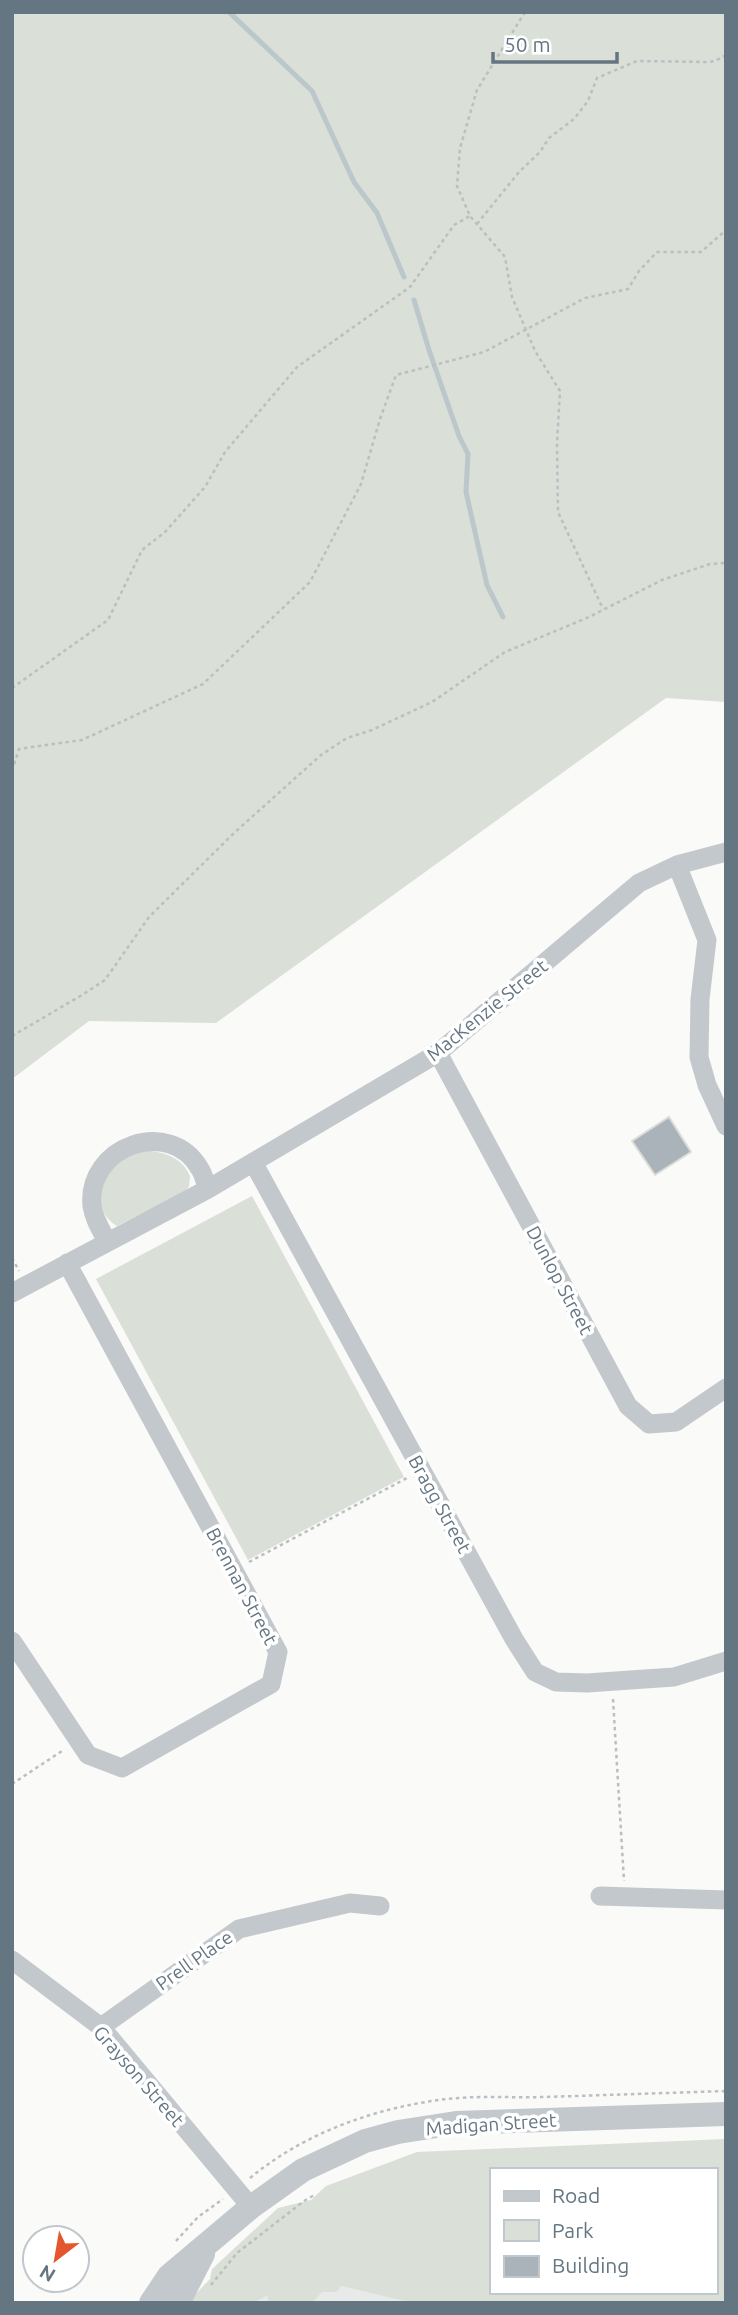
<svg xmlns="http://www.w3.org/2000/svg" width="738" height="2315" viewBox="0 0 738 2315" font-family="Ubuntu,sans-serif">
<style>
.built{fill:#e8e9e9}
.green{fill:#dadfd7;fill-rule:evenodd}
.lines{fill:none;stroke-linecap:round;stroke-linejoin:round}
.stream{stroke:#bbc7cb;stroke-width:5}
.building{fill:#aab3b9;stroke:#dcdcda;stroke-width:2}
.path{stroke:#bbbfc2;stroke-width:2.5;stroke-dasharray:3.5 3.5;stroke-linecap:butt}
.minor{stroke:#c3c8cc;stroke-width:19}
.tertiary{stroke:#c3c8cc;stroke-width:24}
.labels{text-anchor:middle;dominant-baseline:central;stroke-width:7;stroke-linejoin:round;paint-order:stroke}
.street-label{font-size:19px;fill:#657683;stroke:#fff}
</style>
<rect width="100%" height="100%" fill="#fafaf8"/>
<path class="built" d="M 242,2262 L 412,2303 L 212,2303 Z"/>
<path class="green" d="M 12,12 L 726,12 L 726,702 L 666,698 L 216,1023 L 89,1021 L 12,1079 Z
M 144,1150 C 164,1152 182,1157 190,1176 L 189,1187 L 184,1192 L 117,1226 C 95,1214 93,1179 114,1164 C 122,1158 135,1154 144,1150 Z
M 252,1196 L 404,1477 L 248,1560 L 96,1279 Z
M 726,2139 L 726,2303 L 412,2303 L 341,2286 L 337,2292 L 322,2292 L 312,2303 L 269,2303 L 267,2295 L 254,2303 L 187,2303 L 210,2279 L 212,2269 L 278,2208 L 311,2200 L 326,2186 L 417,2152 ZM 491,2170 L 715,2170 L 715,2292 L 491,2292 Z"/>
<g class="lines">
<path class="stream" d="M 229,12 L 312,91 L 354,182 L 377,213 L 404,277
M 414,300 L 429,350 L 459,436 L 468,454 L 466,492 L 487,585 L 503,617"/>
</g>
<path class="building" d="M 669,1117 L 691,1152 L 655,1175 L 632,1141 Z"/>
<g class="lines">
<path class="path" d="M 525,12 L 477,90 L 460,148 L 457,186 L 470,216 L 505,257 L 512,297 L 535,351 L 560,391 L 557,443 L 558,512 L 603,609
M 477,224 L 519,172 L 540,152 L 549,138 L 574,119 L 588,101 L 597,78 L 637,61 L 708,62 L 715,61 L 726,55
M 12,688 L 108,620 L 142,550 L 165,532 L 205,487 L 225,452 L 297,367 L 410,287 L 454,225 L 470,216
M 12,771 L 19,749 L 82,740 L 203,684 L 310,582 L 361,484 L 380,419 L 396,375 L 484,352 L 585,298 L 628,289 L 639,271 L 657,252 L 701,252 L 726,230
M 12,1036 L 82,995 L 105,980 L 149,917 L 234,833 L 321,755 L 347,738 L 372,730 L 432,702 L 505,652 L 589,617 L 662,580 L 710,564 L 726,563
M 12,1258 L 19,1271
M 249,1562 L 407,1478
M 613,1699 L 624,1881
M 12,1784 L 62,1751
M 250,2178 C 303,2134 372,2109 439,2100 C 474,2095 510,2098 545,2097 C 606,2095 666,2093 726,2091
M 176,2241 L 198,2217 L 223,2199
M 211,2285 L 237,2253 L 304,2201 L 316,2194"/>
<path class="minor" d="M 677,865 L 707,940 L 700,999 L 699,1057 L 707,1085 L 726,1126
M 438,1053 L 628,1406 L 649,1424 L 676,1422 L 726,1388
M 253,1162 L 514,1639 L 535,1672 L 556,1682 L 587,1683 L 674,1677 L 726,1661
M 107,1241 C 101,1230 94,1219 92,1206 C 86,1146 170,1116 200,1169 C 204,1175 205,1183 208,1189
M 12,1293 L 208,1189 L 438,1053 L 639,883 L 677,865 L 726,852
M 12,1641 L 88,1755 L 122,1768 L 271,1684 L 278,1652 L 67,1263
M 600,1896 L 726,1900
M 12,1960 L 101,2027 L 251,2207
M 101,2027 L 239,1929 L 350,1903 L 380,1906"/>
<path class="tertiary" d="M 151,2303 L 169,2276 L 251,2207 L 303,2170 L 365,2141 L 398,2132 L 456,2123 L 726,2114
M 178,2303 L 203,2254"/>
</g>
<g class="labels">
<g class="street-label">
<text transform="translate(487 1010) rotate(-39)">MacKenzie Street</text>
<text transform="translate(560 1280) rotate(62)">Dunlop Street</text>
<text transform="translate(440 1504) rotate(61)">Bragg Street</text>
<text transform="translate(242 1586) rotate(62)">Brennan Street</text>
<text transform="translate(194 1960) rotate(-35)">Prell Place</text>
<text transform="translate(139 2076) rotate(49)">Grayson Street</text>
<text transform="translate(491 2124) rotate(-4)">Madigan Street</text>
</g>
</g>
<rect width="738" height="2315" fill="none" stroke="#657683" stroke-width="28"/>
<rect x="490" y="2168" width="228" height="126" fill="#ffffff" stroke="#c1c8cd" stroke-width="2"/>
<rect x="504" y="2191" width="35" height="10" fill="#c3c8cc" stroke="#c1c8cd" stroke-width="2"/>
<text x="552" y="2203" font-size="21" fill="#657683">Road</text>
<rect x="504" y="2220" width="35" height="21" fill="#dadfd7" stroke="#c1c8cd" stroke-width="2"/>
<text x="552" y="2238" font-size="21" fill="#657683">Park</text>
<rect x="504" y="2256" width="35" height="21" fill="#aab3b9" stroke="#c1c8cd" stroke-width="2"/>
<text x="552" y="2273" font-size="21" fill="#657683">Building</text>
<g transform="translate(56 2259) rotate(211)"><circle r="33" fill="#ffffff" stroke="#c1c8cd" stroke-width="2"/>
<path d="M0-5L12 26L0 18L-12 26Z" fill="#e4572e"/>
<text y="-10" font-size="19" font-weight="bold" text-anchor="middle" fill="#657683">N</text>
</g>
<path d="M493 52v10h124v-10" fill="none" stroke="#657683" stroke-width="3.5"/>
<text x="504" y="52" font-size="21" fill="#657683" stroke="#ffffff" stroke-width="5" paint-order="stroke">50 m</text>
</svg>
